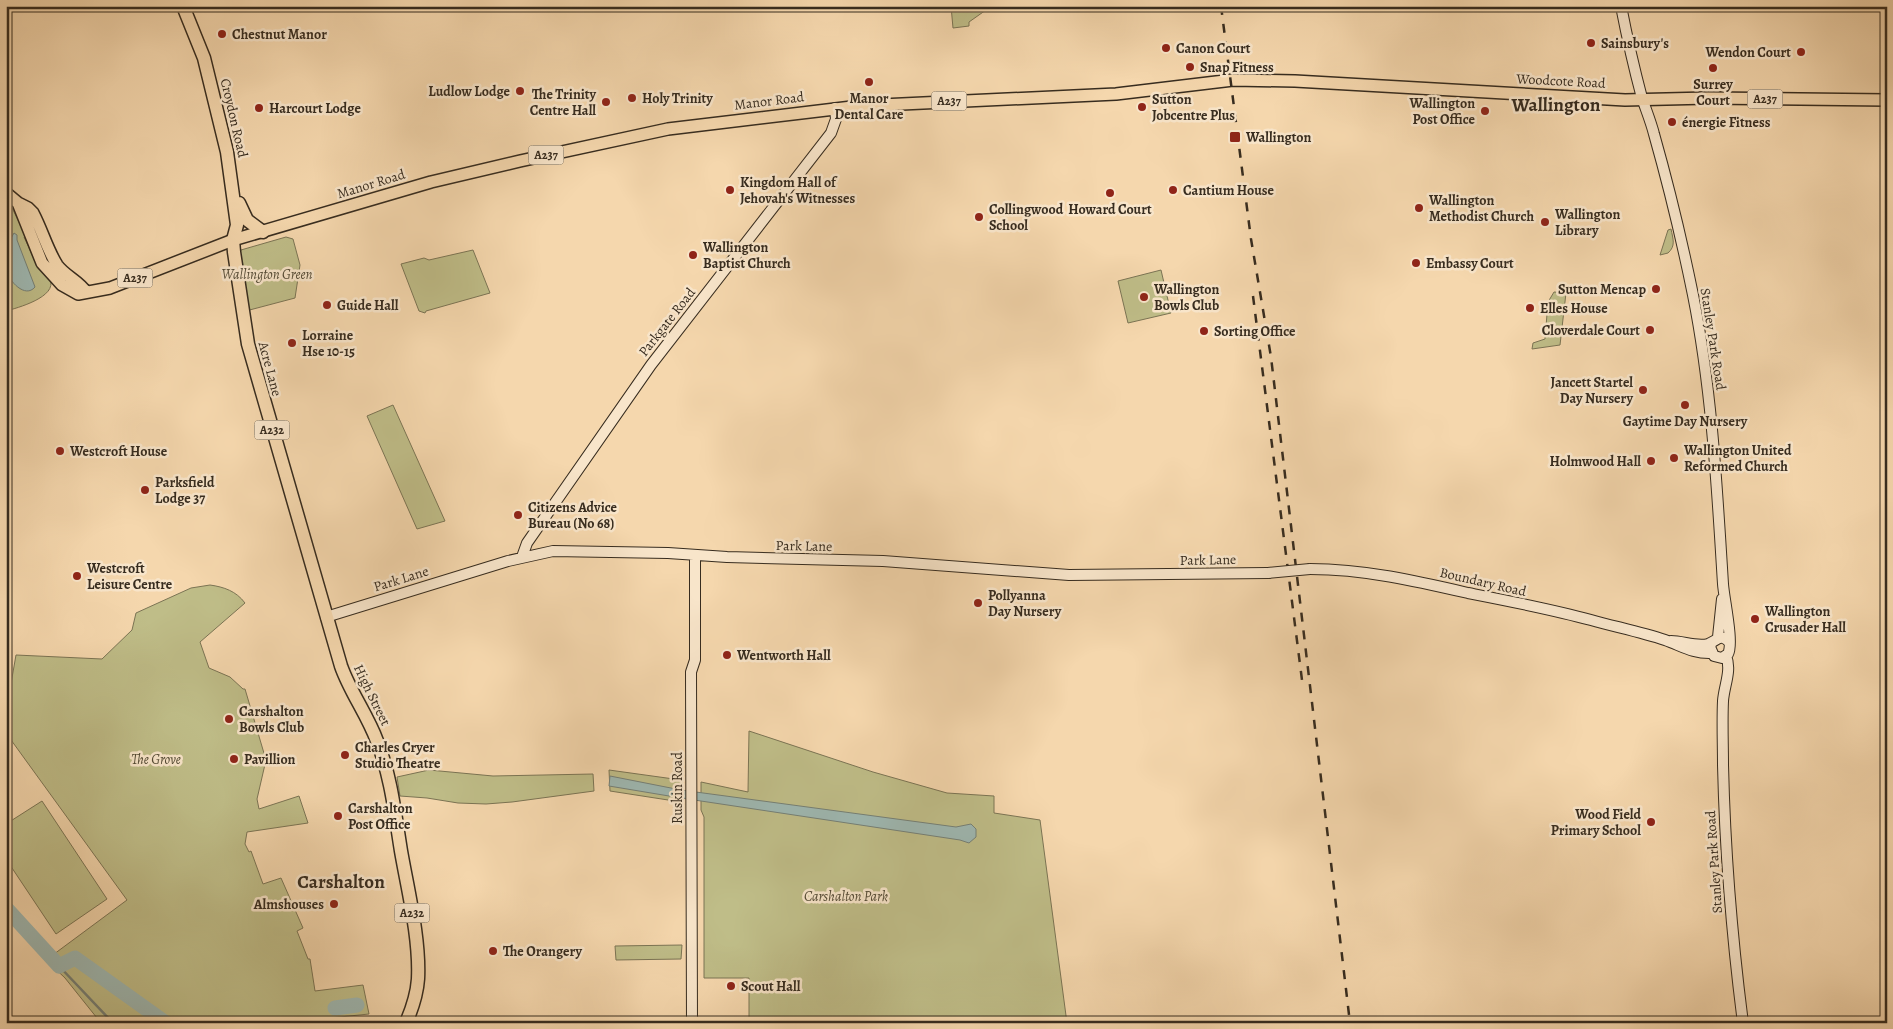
<svg xmlns="http://www.w3.org/2000/svg" width="1893" height="1029" viewBox="0 0 1893 1029" font-family="Alegreya,serif">
<style>
.green{fill:#bfbd88;stroke:#7b7454}
.water{fill:#9eb8b2;stroke:#758077}
.lines{fill:none;stroke-linecap:round;stroke-linejoin:round}
.stream{stroke:#758077;stroke-width:2.5}
.river{stroke:#9eb8b2;stroke-width:15}
.secondary-casing{stroke:#372c1f;stroke-width:12}
.primary-casing{stroke:#372c1f;stroke-width:14}
.highway-casing{stroke:#372c1f;stroke-width:15}
.secondary{stroke:#f8e5ca;stroke-width:10}
.primary{stroke:#f5d7ad;stroke-width:11}
.highway{stroke:#f5d7ad;stroke-width:12}
.rail{stroke:#372c1f;stroke-width:2.5;stroke-dasharray:9 9;stroke-linecap:butt}
.secondary-bridge-casing{stroke:#372c1f;stroke-width:12;stroke-linecap:butt}
.secondary-bridge{stroke:#f8e5ca;stroke-width:10}
.poi-dot{fill:#8f2418;stroke:#f8e5ca;stroke-width:2}
.labels{text-anchor:middle;dominant-baseline:central;stroke-width:5;stroke-linejoin:round;paint-order:stroke}
.shield{fill:#f8e5ca;stroke:#716452;stroke-width:1}
.shield-label{font-size:12px;font-weight:bold;fill:#372c1f}
.poi-label{font-size:14px;font-weight:bold;fill:#372c1f;stroke:#f8e5ca;text-anchor:start}
.street-label{font-size:14px;fill:#372c1f;stroke:#f8e5ca}
.park-label{font-size:14px;font-style:italic;fill:#524934;stroke:#f8e5ca}
.district-label{font-size:19px;font-weight:bold;fill:#372c1f;stroke:#f8e5ca}
</style>
<rect width="100%" height="100%" fill="#f5d7ad"/>
<filter id="stains"><feTurbulence type="fractalNoise" baseFrequency=".004" numOctaves="4"/><feColorMatrix values="0 0 0 0 .2 0 0 0 0 .09 0 0 0 0 .02 0 0 0 .5 -.17"/></filter>
<radialGradient id="worn" r=".72"><stop offset=".6" stop-color="#630" stop-opacity="0"/><stop offset="1" stop-color="#630" stop-opacity=".3"/></radialGradient>
<path class="green" d="M 951,6 L 985,6 L 986,10 L 969,22 L 969,26 L 953,28 Z
M 12,208 L 26,236 L 24,237 C 30,249 34,261 41,271 C 44,274 48,276 50,279 C 58,297 17,308 6,311 L 6,214 Z
M 1671,229 C 1673,239 1676,246 1668,253 L 1660,255 L 1668,230 Z
M 286,237 L 293,239 L 300,265 L 295,298 L 242,312 L 234,252 Z
M 473,250 L 490,293 L 426,311 L 425,313 L 419,311 L 401,264 L 424,258 L 429,260 Z
M 1161,270 L 1171,313 L 1128,323 L 1118,281 Z
M 1554,292 L 1566,293 L 1560,345 L 1532,349 L 1533,343 L 1545,339 L 1548,302 Z
M 393,405 L 445,521 L 417,529 L 367,416 Z
M 210,585 C 224,587 236,591 245,603 L 200,642 L 209,668 L 230,677 L 243,689 L 245,689 L 266,760 L 257,799 L 259,809 L 299,796 L 308,823 L 247,832 L 245,844 L 249,852 L 251,851 L 263,884 L 281,878 L 303,928 L 297,931 L 308,959 L 310,959 L 315,991 L 363,985 L 369,1014 L 320,1019 L 320,1023 L 101,1023 L 65,978 L 46,960 L 127,900 L 6,733 L 6,712 L 16,655 L 102,659 L 132,630 L 136,613 L 191,588 Z
M 749,731 L 873,772 L 947,793 L 994,796 L 994,813 L 1040,820 L 1067,1023 L 749,1023 L 749,978 L 704,978 L 704,817 L 701,810 L 701,782 L 748,792 Z
M 429,770 L 493,776 L 593,774 L 594,791 L 512,802 L 486,804 L 458,803 L 427,798 L 400,796 L 397,777 Z
M 609,770 L 681,780 L 681,802 L 610,791 Z
M 42,801 L 107,899 L 56,934 L 6,859 L 6,824 Z
M 682,945 L 681,959 L 616,960 L 615,946 Z"/>
<path class="water" d="M 14,233 L 17,235 L 17,240 L 35,287 C 25,299 9,281 6,270 C 4,261 6,250 6,241 L 10,240 Z
M 610,776 L 681,790 L 956,827 L 971,824 L 976,829 L 976,837 L 969,843 L 960,840 L 681,798 L 609,786 Z"/>
<g class="lines">
<path class="stream" d="M 59,966 L 113,1023"/>
<path class="river" d="M 6,908 L 59,966 L 75,958 L 166,1023
M 335,1008 L 357,1005"/>
<defs>
<path id="secondary" d="M 1621,6 C 1627,37 1634,68 1642,98 C 1646,110 1651,122 1654,134 C 1669,187 1682,241 1693,295 C 1712,390 1717,488 1723,584 C 1724,599 1734,643 1728,654 L 1722,658 L 1714,656 L 1710,647 L 1712,642
M 522,557 L 527,543 L 651,365 L 831,133 L 836,119 L 835,108
M 1310,569 C 1364,569 1416,581 1468,593 C 1509,601 1551,609 1591,620 C 1616,627 1641,632 1665,640 C 1682,646 1693,654 1712,653
M 326,617 L 508,561 L 553,551 L 668,553 L 727,557 L 883,561 L 1069,575 L 1268,573
M 1718,637 L 1722,599
M 1671,641 C 1683,641 1696,647 1708,644 C 1717,641 1720,633 1729,642
M 1726,656 C 1732,670 1724,686 1723,701 C 1722,722 1723,744 1723,765 C 1725,851 1732,938 1743,1023
M 692,1023 L 691,672 L 695,660 L 695,555"/>
<path id="primary" d="M 6,193 L 18,203 L 28,208 L 33,213 C 42,230 47,249 57,265 C 65,276 79,281 86,292
M 18,203 L 42,263 L 62,285 L 78,294 L 110,288 L 233,240 L 431,182 L 520,161 L 668,129 L 860,106 L 1116,94 L 1233,80 L 1295,81 L 1625,100 L 1708,98 L 1887,100"/>
<path id="highway" d="M 183,6 L 204,58 L 227,152 L 237,225 L 233,240 L 234,252 L 248,344 L 341,666 C 350,692 367,714 377,741 C 391,776 395,814 401,851 C 408,891 420,939 418,979 C 417,994 412,1009 406,1023
M 239,203 L 247,220 L 263,232"/>
</defs>
<use href="#secondary" class="secondary-casing"/>
<use href="#primary" class="primary-casing"/>
<use href="#highway" class="highway-casing"/>
<use href="#secondary" class="secondary"/>
<use href="#primary" class="primary"/>
<use href="#highway" class="highway"/>
<path class="rail" d="M 1221,6 L 1251,239 L 1271,357 L 1350,1023
M 1253,296 L 1302,680"/>
<defs>
<path id="secondary-bridge" d="M 1268,573 L 1310,569"/>
</defs>
<use href="#secondary-bridge" class="secondary-bridge-casing"/>
<use href="#secondary-bridge" class="secondary-bridge"/>
</g>
<g class="poi-dot">
<circle cx="222" cy="34" r="5"/>
<circle cx="1591" cy="43" r="5"/>
<circle cx="1166" cy="48" r="5"/>
<circle cx="1801" cy="52" r="5"/>
<circle cx="1190" cy="67" r="5"/>
<circle cx="1713" cy="68" r="5"/>
<circle cx="869" cy="82" r="5"/>
<circle cx="520" cy="91" r="5"/>
<circle cx="632" cy="98" r="5"/>
<circle cx="606" cy="102" r="5"/>
<circle cx="1142" cy="107" r="5"/>
<circle cx="259" cy="108" r="5"/>
<circle cx="1485" cy="111" r="5"/>
<circle cx="1672" cy="122" r="5"/>
<rect x="1229" y="131" width="12" height="12" rx="2.5"/>
<circle cx="730" cy="190" r="5"/>
<circle cx="1173" cy="190" r="5"/>
<circle cx="1110" cy="193" r="5"/>
<circle cx="1419" cy="208" r="5"/>
<circle cx="979" cy="217" r="5"/>
<circle cx="1545" cy="222" r="5"/>
<circle cx="693" cy="255" r="5"/>
<circle cx="1416" cy="263" r="5"/>
<circle cx="1656" cy="289" r="5"/>
<circle cx="1144" cy="297" r="5"/>
<circle cx="327" cy="305" r="5"/>
<circle cx="1530" cy="308" r="5"/>
<circle cx="1650" cy="330" r="5"/>
<circle cx="1204" cy="331" r="5"/>
<circle cx="292" cy="343" r="5"/>
<circle cx="1643" cy="390" r="5"/>
<circle cx="1685" cy="405" r="5"/>
<circle cx="60" cy="451" r="5"/>
<circle cx="1674" cy="458" r="5"/>
<circle cx="1651" cy="461" r="5"/>
<circle cx="145" cy="490" r="5"/>
<circle cx="518" cy="515" r="5"/>
<circle cx="77" cy="576" r="5"/>
<circle cx="978" cy="603" r="5"/>
<circle cx="1755" cy="619" r="5"/>
<circle cx="727" cy="655" r="5"/>
<circle cx="229" cy="719" r="5"/>
<circle cx="345" cy="755" r="5"/>
<circle cx="234" cy="759" r="5"/>
<circle cx="338" cy="816" r="5"/>
<circle cx="1651" cy="822" r="5"/>
<circle cx="334" cy="904" r="5"/>
<circle cx="493" cy="951" r="5"/>
<circle cx="731" cy="986" r="5"/>
</g>
<g class="labels">
<g class="shield">
<rect x="1747.5" y="89.5" width="35" height="19" rx="4"/>
<rect x="931.5" y="91.5" width="35" height="19" rx="4"/>
<rect x="528.5" y="145.5" width="35" height="19" rx="4"/>
<rect x="117.5" y="268.5" width="35" height="19" rx="4"/>
<rect x="254.5" y="420.5" width="35" height="19" rx="4"/>
<rect x="394.5" y="903.5" width="35" height="19" rx="4"/>
</g>
<g class="shield-label">
<text x="1765" y="99">A237</text>
<text x="949" y="101">A237</text>
<text x="546" y="155">A237</text>
<text x="135" y="278">A237</text>
<text x="272" y="430">A232</text>
<text x="412" y="913">A232</text>
</g>
<g class="poi-label">
<text x="232" y="34">Chestnut Manor</text>
<text x="1601" y="43">Sainsbury's</text>
<text x="1176" y="48">Canon Court</text>
<text x="1791" y="52" text-anchor="end">Wendon Court</text>
<text x="1200" y="67">Snap Fitness</text>
<text x="1713" y="84" text-anchor="middle">Surrey<tspan x="1713" dy="16">Court</tspan></text>
<text x="510" y="91" text-anchor="end">Ludlow Lodge</text>
<text x="596" y="94" text-anchor="end">The Trinity<tspan x="596" dy="16">Centre Hall</tspan></text>
<text x="642" y="98">Holy Trinity</text>
<text x="869" y="98" text-anchor="middle">Manor<tspan x="869" dy="16">Dental Care</tspan></text>
<text x="1152" y="99">Sutton<tspan x="1152" dy="16">Jobcentre Plus</tspan></text>
<text x="1475" y="103" text-anchor="end">Wallington<tspan x="1475" dy="16">Post Office</tspan></text>
<text x="269" y="108">Harcourt Lodge</text>
<text x="1682" y="122">énergie Fitness</text>
<text x="1246" y="137">Wallington</text>
<text x="740" y="182">Kingdom Hall of<tspan x="740" dy="16">Jehovah's Witnesses</tspan></text>
<text x="1183" y="190">Cantium House</text>
<text x="1429" y="200">Wallington<tspan x="1429" dy="16">Methodist Church</tspan></text>
<text x="989" y="209">Collingwood<tspan x="989" dy="16">School</tspan></text>
<text x="1110" y="209" text-anchor="middle">Howard Court</text>
<text x="1555" y="214">Wallington<tspan x="1555" dy="16">Library</tspan></text>
<text x="703" y="247">Wallington<tspan x="703" dy="16">Baptist Church</tspan></text>
<text x="1426" y="263">Embassy Court</text>
<text x="1154" y="289">Wallington<tspan x="1154" dy="16">Bowls Club</tspan></text>
<text x="1646" y="289" text-anchor="end">Sutton Mencap</text>
<text x="337" y="305">Guide Hall</text>
<text x="1540" y="308">Elles House</text>
<text x="1640" y="330" text-anchor="end">Cloverdale Court</text>
<text x="1214" y="331">Sorting Office</text>
<text x="302" y="335">Lorraine<tspan x="302" dy="16">Hse 10-15</tspan></text>
<text x="1633" y="382" text-anchor="end">Jancett Startel<tspan x="1633" dy="16">Day Nursery</tspan></text>
<text x="1685" y="421" text-anchor="middle">Gaytime Day Nursery</text>
<text x="1684" y="450">Wallington United<tspan x="1684" dy="16">Reformed Church</tspan></text>
<text x="70" y="451">Westcroft House</text>
<text x="1641" y="461" text-anchor="end">Holmwood Hall</text>
<text x="155" y="482">Parksfield<tspan x="155" dy="16">Lodge 37</tspan></text>
<text x="528" y="507">Citizens Advice<tspan x="528" dy="16">Bureau (No 68)</tspan></text>
<text x="87" y="568">Westcroft<tspan x="87" dy="16">Leisure Centre</tspan></text>
<text x="988" y="595">Pollyanna<tspan x="988" dy="16">Day Nursery</tspan></text>
<text x="1765" y="611">Wallington<tspan x="1765" dy="16">Crusader Hall</tspan></text>
<text x="737" y="655">Wentworth Hall</text>
<text x="239" y="711">Carshalton<tspan x="239" dy="16">Bowls Club</tspan></text>
<text x="355" y="747">Charles Cryer<tspan x="355" dy="16">Studio Theatre</tspan></text>
<text x="244" y="759">Pavillion</text>
<text x="348" y="808">Carshalton<tspan x="348" dy="16">Post Office</tspan></text>
<text x="1641" y="814" text-anchor="end">Wood Field<tspan x="1641" dy="16">Primary School</tspan></text>
<text x="324" y="904" text-anchor="end">Almshouses</text>
<text x="503" y="951">The Orangery</text>
<text x="741" y="986">Scout Hall</text>
</g>
<g class="street-label">
<text transform="translate(1561 81) rotate(3)">Woodcote Road</text>
<text transform="translate(769 101) rotate(-7)">Manor Road</text>
<text transform="translate(234 118) rotate(77)">Croydon Road</text>
<text transform="translate(371 184) rotate(-17)">Manor Road</text>
<text transform="translate(667 322) rotate(-52)">Parkgate Road</text>
<text transform="translate(1713 339) rotate(81)">Stanley Park Road</text>
<text transform="translate(270 369) rotate(75)">Acre Lane</text>
<text transform="translate(804 546) rotate(1)">Park Lane</text>
<text transform="translate(1208 560) rotate(-1)">Park Lane</text>
<text transform="translate(401 579) rotate(-17)">Park Lane</text>
<text transform="translate(1483 582) rotate(13)">Boundary Road</text>
<text transform="translate(372 695) rotate(64)">High Street</text>
<text transform="translate(677 788) rotate(-90)">Ruskin Road</text>
<text transform="translate(1714 862) rotate(-94)">Stanley Park Road</text>
</g>
<g class="park-label">
<text x="267" y="274">Wallington Green</text>
<text x="156" y="759">The Grove</text>
<text x="846" y="896">Carshalton Park</text>
</g>
<g class="district-label">
<text x="1556" y="105">Wallington</text>
<text x="341" y="882">Carshalton</text>
</g>
</g>
<rect width="1893" height="1029" fill="none" stroke="#f5d7ad" stroke-width="25"/>
<rect x="8" y="8" width="1878" height="1014" fill="none" stroke="#372c1f" stroke-width="2.5"/>
<rect x="12" y="12" width="1868" height="1004" fill="none" stroke="#372c1f"/>
<rect width="100%" height="100%" filter="url(#stains)"/>
<rect width="100%" height="100%" fill="url(#worn)"/>
</svg>
